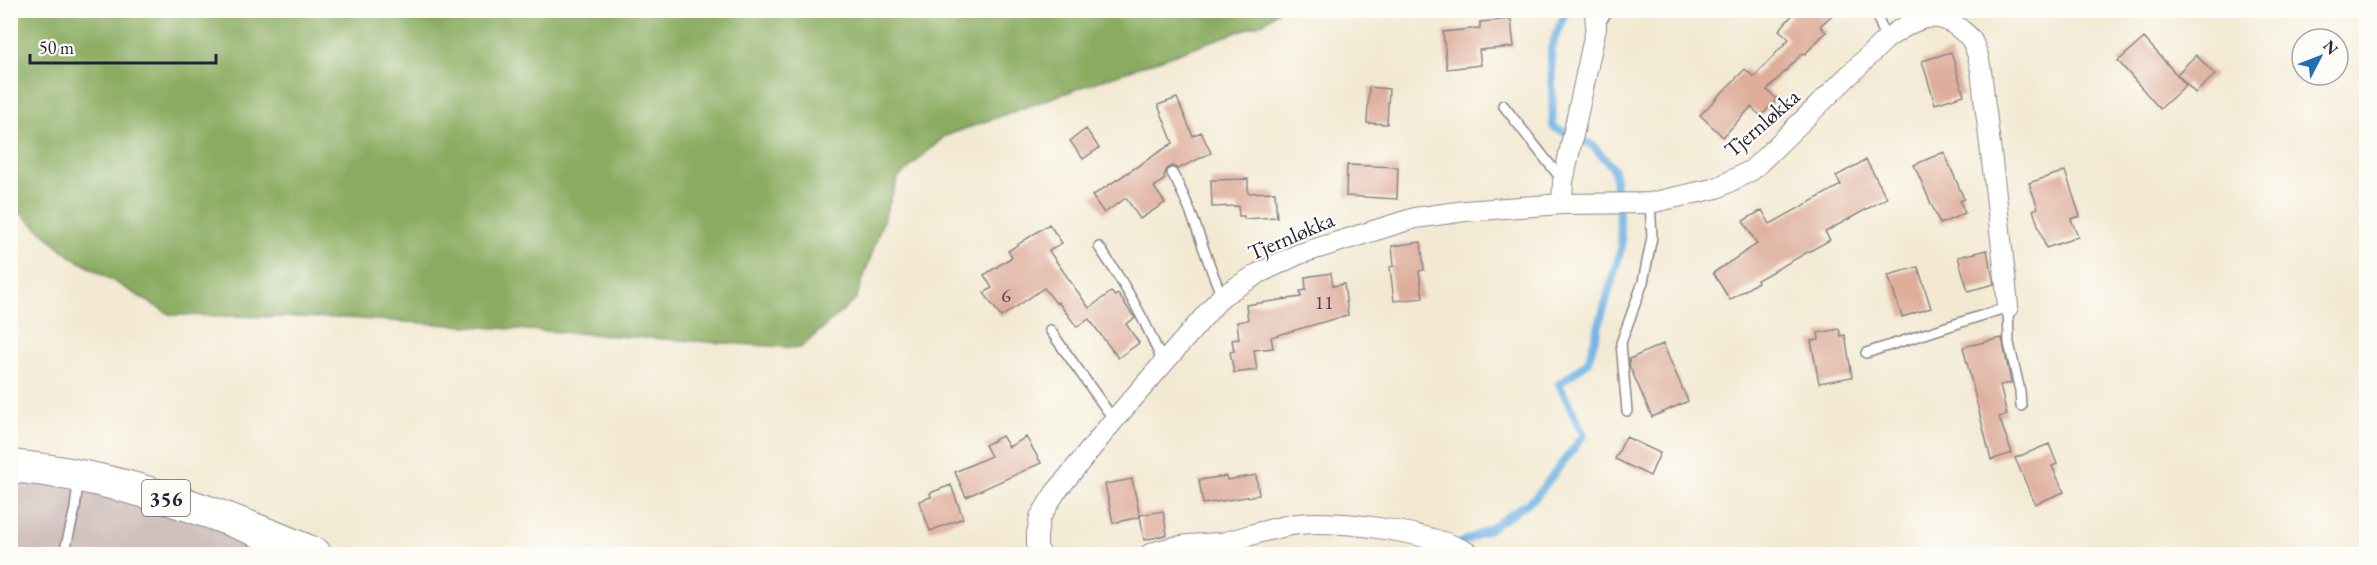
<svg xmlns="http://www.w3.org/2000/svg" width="2377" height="565" viewBox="0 0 2377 565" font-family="'EB Garamond',serif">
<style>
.industrial{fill:#d0c0bc}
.forest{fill:#8aac60;stroke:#56674e;stroke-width:1.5}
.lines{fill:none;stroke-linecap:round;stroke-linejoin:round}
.stream{stroke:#6db2e3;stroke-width:8}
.building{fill:#deae9b}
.service-casing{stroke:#8a8686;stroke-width:12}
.minor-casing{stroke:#8a8686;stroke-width:22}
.primary-casing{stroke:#8a8686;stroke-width:34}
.service{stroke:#fff;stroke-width:9}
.minor{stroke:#fff;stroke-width:20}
.primary{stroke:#fff;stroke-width:32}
.labels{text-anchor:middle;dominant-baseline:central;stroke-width:4.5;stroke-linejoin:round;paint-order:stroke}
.number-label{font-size:20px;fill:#514553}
.shield{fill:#fdfcf7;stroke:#646373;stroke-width:1.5}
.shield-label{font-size:21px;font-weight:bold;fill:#22223b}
.street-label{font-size:22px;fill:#22223b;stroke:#fdfcf7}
</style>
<rect width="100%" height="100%" fill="#fdfcf7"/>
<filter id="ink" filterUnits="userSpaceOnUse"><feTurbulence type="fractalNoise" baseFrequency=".0167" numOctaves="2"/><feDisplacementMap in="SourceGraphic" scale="12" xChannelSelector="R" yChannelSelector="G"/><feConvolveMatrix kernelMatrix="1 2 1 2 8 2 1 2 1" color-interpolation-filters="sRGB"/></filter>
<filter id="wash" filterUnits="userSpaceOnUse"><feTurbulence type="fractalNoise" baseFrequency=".008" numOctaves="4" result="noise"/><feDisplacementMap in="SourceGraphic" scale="24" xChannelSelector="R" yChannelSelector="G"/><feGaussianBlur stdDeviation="1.35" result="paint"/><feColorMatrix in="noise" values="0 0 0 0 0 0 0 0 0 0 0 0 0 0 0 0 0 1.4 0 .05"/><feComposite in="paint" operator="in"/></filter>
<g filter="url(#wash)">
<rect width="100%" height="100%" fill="#f3e9d2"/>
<path class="industrial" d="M 10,476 L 59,484 L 212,526 L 298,554 L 11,554 Z"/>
<path class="forest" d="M 11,10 L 1278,10 L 1278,11 L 1265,22 L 945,136 L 898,178 L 856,299 L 800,348 L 347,318 L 171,315 L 70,256 L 11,205 Z"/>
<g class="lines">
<path class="stream" d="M 1439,554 L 1489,529 L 1535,498 L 1584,435 L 1559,384 L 1588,362 L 1622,246 L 1614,169 L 1592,145 L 1553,127 L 1551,48 L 1566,10"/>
</g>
<g id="blocks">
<path class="building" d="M 1797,10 L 1838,10 L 1820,26 L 1826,32 L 1805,54 L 1803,53 L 1767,90 L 1777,99 L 1761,116 L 1751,107 L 1723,137 L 1700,115 L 1745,69 L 1754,77 L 1789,39 L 1779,30 Z
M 1511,19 L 1514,47 L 1479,50 L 1481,65 L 1447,69 L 1443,32 L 1480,28 L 1480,22 Z
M 2144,38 L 2186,85 L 2160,109 L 2118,61 Z
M 1951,52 L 1964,95 L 1935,104 L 1922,61 Z
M 2196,55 L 2215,75 L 2195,93 L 2177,74 Z
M 1369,87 L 1389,89 L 1387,124 L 1367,123 Z
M 1177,98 L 1193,136 L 1201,132 L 1211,153 L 1178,169 L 1172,166 L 1167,169 L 1164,176 L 1165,179 L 1154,187 L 1165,203 L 1140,219 L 1126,198 L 1104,213 L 1092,196 L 1173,143 L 1158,105 Z
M 1086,129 L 1099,148 L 1083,159 L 1070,141 Z
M 1944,152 L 1964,199 L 1960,201 L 1965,213 L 1940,224 L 1914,165 Z
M 1866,160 L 1887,198 L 1825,232 L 1830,240 L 1757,280 L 1758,282 L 1730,300 L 1713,273 L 1757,244 L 1743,221 L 1762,210 L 1770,224 L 1841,185 L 1836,176 Z
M 1347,165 L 1398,167 L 1397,199 L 1346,196 Z
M 2065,171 L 2080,216 L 2071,219 L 2078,237 L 2046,248 L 2033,210 L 2038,208 L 2029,183 Z
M 1248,179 L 1248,193 L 1275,192 L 1277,217 L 1244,219 L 1244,216 L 1239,216 L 1238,206 L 1212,207 L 1211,180 Z
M 1049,224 L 1062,243 L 1049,251 L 1089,308 L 1111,292 L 1115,296 L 1118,294 L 1135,318 L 1126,324 L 1139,343 L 1118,358 L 1089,319 L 1077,327 L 1058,302 L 1056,303 L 1044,288 L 1001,317 L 984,293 L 992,288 L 984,275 L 1012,257 L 1008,251 Z
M 1421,242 L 1424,270 L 1419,271 L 1423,298 L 1394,301 L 1390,267 L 1394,266 L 1392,246 Z
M 1987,250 L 1994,284 L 1968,291 L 1958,257 Z
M 1918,267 L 1931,308 L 1902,317 L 1888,275 Z
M 1331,273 L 1333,286 L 1344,284 L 1348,315 L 1271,337 L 1273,348 L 1254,350 L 1257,370 L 1234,373 L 1230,352 L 1234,351 L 1232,340 L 1239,339 L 1237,322 L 1248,320 L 1246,305 L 1301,297 L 1300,291 L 1306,290 L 1305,277 Z
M 1839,329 L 1841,336 L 1845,335 L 1852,377 L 1819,383 L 1811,341 L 1819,340 L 1818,333 Z
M 2002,338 L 2011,383 L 2000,385 L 2007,415 L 1999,417 L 2012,453 L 1991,460 L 1963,347 Z
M 1663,344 L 1688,401 L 1652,417 L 1630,367 L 1629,359 Z
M 1002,436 L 1009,447 L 1026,437 L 1041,463 L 966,497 L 955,472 L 991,456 L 985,445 Z
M 1626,437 L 1660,453 L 1650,476 L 1615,459 Z
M 2049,444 L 2057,464 L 2052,466 L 2064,492 L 2035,504 L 2015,458 Z
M 1256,475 L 1259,495 L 1203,504 L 1199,480 L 1226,476 L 1227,480 Z
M 1132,479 L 1140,517 L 1113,523 L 1105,484 Z
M 951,485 L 963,518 L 930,531 L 919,501 L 931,497 L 930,493 Z
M 1163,511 L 1167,535 L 1144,540 L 1140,515 Z"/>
</g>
</g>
<g filter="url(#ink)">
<use href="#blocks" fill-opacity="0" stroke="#8a8686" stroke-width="1.5"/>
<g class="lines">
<defs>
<path id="service" d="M 1875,10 L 1886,39
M 1599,24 L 1609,10
M 1503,105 L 1562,180
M 1172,173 C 1194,211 1204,256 1222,296
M 1099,247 C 1124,283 1147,322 1163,364
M 1050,330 L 1114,420
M 1866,353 L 2008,307 L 2009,343 L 2020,391 L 2021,406
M 1627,411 L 1621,343 L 1643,282 L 1652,237 L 1650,203
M 64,554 L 75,509 L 78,482"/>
<path id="minor" d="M 1562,204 L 1563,182 L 1596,28 L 1595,10
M 1041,554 L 1037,549 L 1037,534 L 1040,517 L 1055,493 L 1114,420 L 1222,296 L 1259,273 L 1299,254 L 1415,218 L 1465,211 L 1562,204 L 1650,203 L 1717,188 L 1752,170 L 1886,39 C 1910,22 1934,6 1959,28 C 1963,32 1970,36 1972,41 C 1983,61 1982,89 1986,112 C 1994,177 2002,242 2008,307
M 1150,554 C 1173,545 1197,544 1222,543
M 1223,554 L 1222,543 C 1246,537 1273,527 1298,524 C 1341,520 1434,532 1470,554"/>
<path id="primary" d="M 10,466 C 116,475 219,513 315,554"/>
</defs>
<use href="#service" class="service-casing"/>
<use href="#minor" class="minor-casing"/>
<use href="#primary" class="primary-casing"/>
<use href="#service" class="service"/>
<use href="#minor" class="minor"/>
<use href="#primary" class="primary"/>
</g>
</g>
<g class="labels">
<g class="number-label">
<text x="1006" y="295">6</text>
<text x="1324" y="302">11</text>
</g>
<rect class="shield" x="142" y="480" width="48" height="36" rx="4.5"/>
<g class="shield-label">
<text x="166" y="498">356</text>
</g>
<g class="street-label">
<text transform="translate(1762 123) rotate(-41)">Tjernløkka</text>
<text transform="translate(1291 236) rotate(-23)">Tjernløkka</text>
</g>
</g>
<rect width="2377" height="565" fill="none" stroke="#fdfcf7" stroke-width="36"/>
<g transform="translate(2320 57) rotate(48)"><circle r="28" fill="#fdfcf7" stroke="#a5a5ac" stroke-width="1.5"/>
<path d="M0-4.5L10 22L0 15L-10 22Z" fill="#1f6fb2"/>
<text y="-9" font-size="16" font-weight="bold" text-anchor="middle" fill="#22223b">N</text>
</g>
<path d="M30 54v9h186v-9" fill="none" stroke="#22223b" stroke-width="3"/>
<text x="39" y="54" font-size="18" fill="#22223b" stroke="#fdfcf7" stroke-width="4.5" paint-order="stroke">50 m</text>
</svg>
